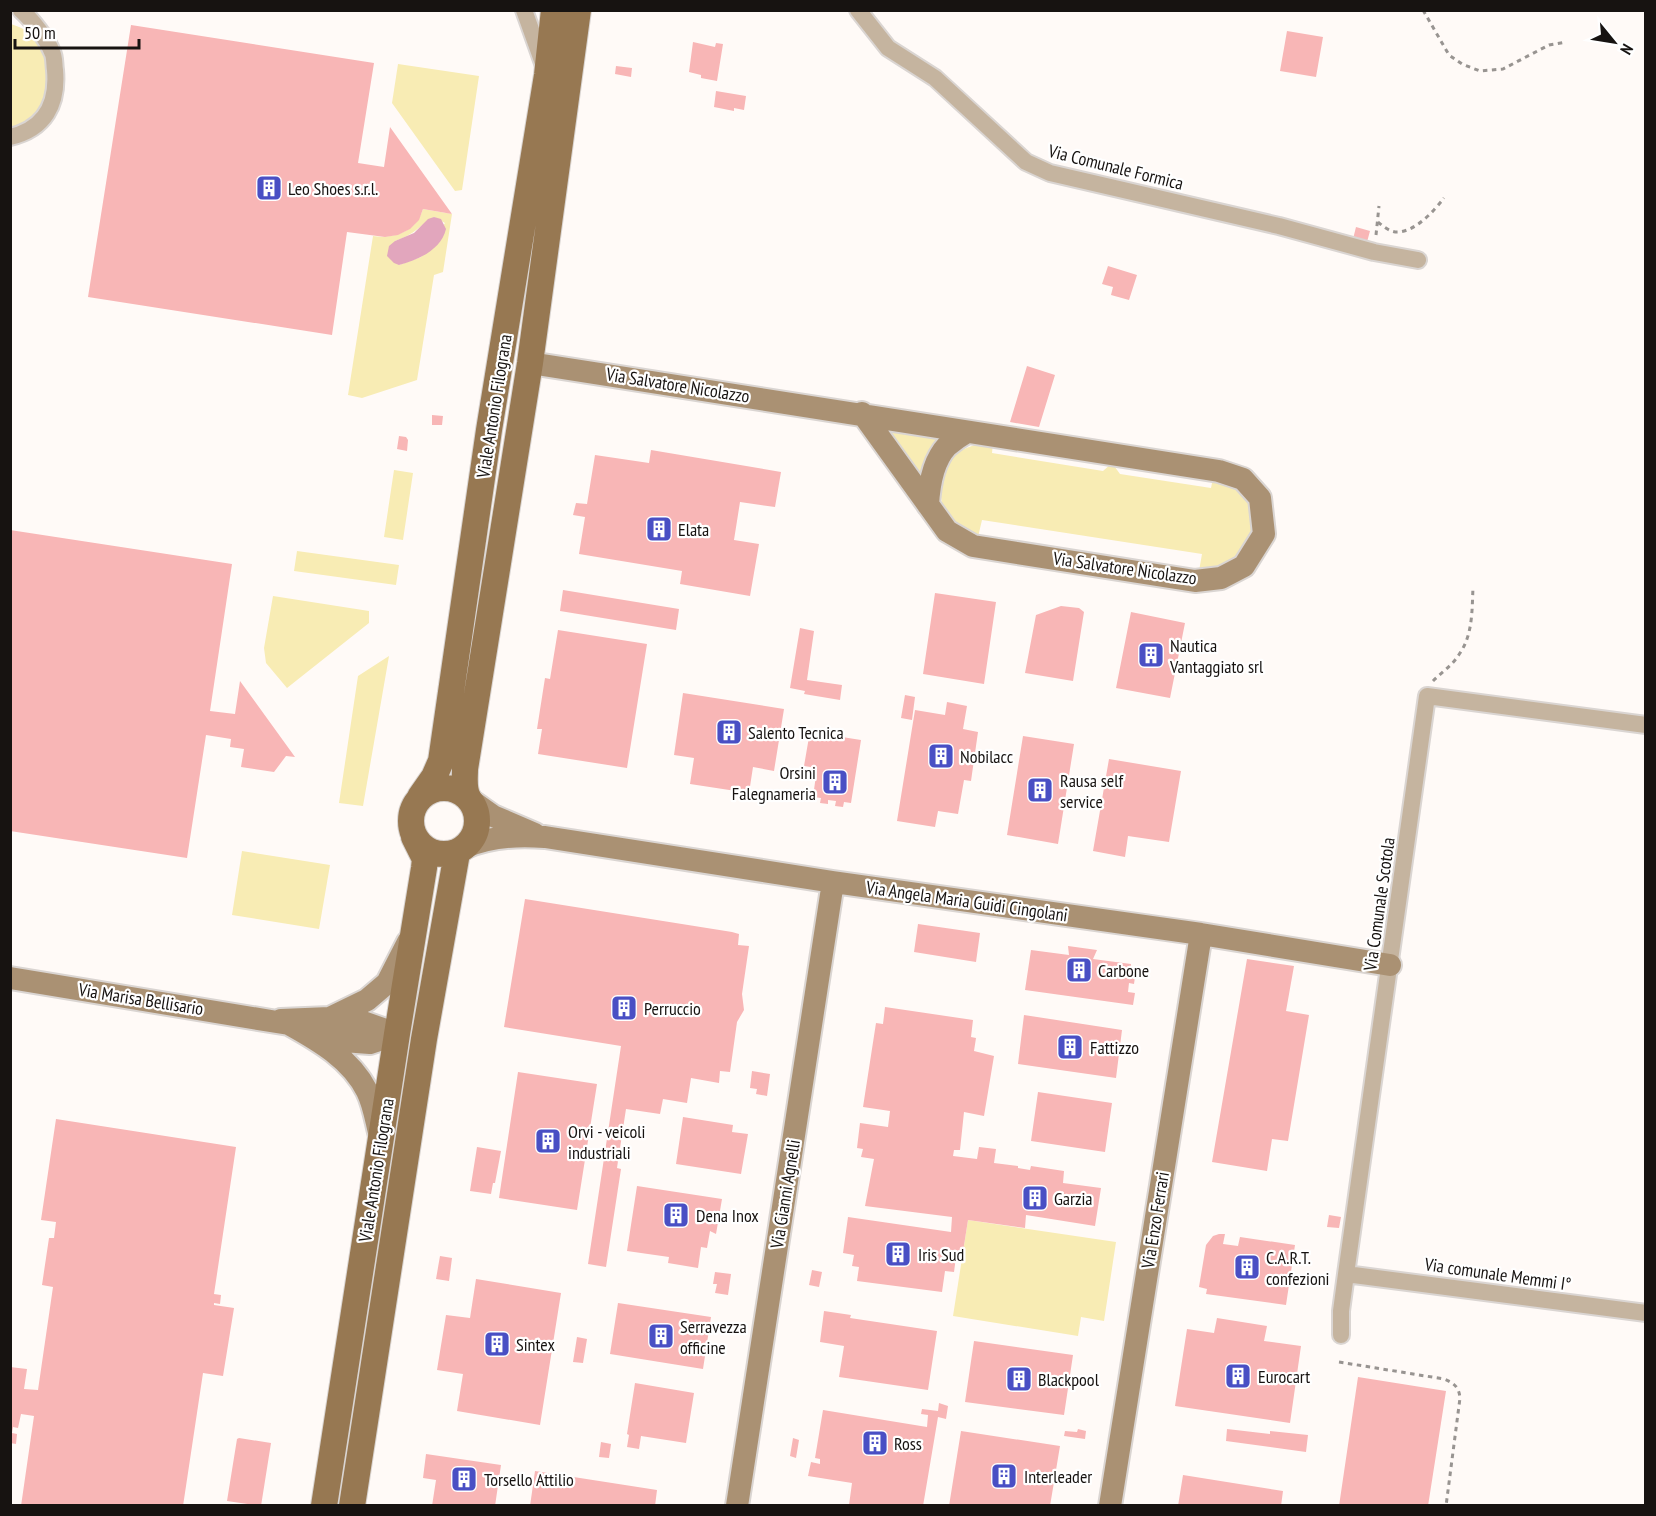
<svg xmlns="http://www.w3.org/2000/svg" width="1656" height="1516" viewBox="0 0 1656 1516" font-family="'PT Sans Narrow',sans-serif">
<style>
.green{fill:#f8ecb4;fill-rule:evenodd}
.water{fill:#e2a6bd}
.building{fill:#f8b6b6}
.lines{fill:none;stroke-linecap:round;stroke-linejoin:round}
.street-casing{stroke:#dad5d2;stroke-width:20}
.secondary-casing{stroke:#dad5d2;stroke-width:26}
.primary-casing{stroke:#dad5d2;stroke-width:28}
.path{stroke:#989491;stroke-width:3;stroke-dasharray:4.5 4.5;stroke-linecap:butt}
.street{stroke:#c5b49f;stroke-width:16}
.secondary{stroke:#aa9173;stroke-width:22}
.primary{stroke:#977852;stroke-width:26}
.labels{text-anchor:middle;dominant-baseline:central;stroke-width:4.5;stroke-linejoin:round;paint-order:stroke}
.street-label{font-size:18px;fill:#171311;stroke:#fff}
.poi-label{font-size:18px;fill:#171311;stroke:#fff;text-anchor:start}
</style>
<rect width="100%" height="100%" fill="#fffaf7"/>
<path class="green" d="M 11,24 C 42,34 49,53 46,85 C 45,93 43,104 37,111 C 31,120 20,124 11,129 Z
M 398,64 L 479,76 L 462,190 L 455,191 L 392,103 Z
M 423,209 L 452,214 L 443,272 L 434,275 L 417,380 L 362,398 L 348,395 L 373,236 C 394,239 416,232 423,209 ZM 434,217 L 445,223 L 421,257 L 399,265 L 395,241 C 414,235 419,226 434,217 Z
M 883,428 L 945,438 L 922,483 Z
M 984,442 L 993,443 L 992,453 L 1103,471 L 1112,463 L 1120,474 L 1211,488 L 1213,478 L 1224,478 L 1245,494 L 1255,520 L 1253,536 L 1233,563 L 1220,569 L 1199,571 L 1202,554 L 982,520 L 978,537 C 972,534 963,531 957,527 C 936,512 937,478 951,459 C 959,449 972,446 984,442 Z
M 394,470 L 413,473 L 403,540 L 384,537 Z
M 297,551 L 399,565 L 396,585 L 294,571 Z
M 273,596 L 369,611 L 369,623 L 287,688 L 266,663 L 264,648 Z
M 389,656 L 363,806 L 339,803 L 358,676 Z
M 242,851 L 330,865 L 319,929 L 232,915 Z
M 968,1220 L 1116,1242 L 1104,1321 L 1081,1317 L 1078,1336 L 953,1316 Z"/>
<path class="water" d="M 434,217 L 441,219 L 446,229 C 441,250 418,260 399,265 L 394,263 L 387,256 L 389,246 L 395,241 L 414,233 L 428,219 Z"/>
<path class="building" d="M 131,25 L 374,63 L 358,163 L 384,167 L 390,127 L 452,214 L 423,209 L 419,220 L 410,229 L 398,235 L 385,237 L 347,232 L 332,335 L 88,297 Z
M 1287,31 L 1323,37 L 1316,77 L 1280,71 Z
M 693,42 L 715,47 L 716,43 L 723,44 L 717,81 L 701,78 L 701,75 L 689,72 Z
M 616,66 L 632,68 L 631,77 L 615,74 Z
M 716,91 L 746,96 L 744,110 L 734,108 L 734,111 L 714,107 Z
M 1356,227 L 1370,231 L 1367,242 L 1353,239 Z
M 1108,266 L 1137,275 L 1129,300 L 1111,295 L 1113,287 L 1102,284 Z
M 1027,366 L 1055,375 L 1039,427 L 1010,422 Z
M 432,415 L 443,416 L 442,425 L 432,425 Z
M 399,436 L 406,437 L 408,440 L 407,451 L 397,449 Z
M 651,450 L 781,472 L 775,507 L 740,502 L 734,540 L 759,544 L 750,596 L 680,584 L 682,571 L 579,554 L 585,517 L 573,515 L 576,503 L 587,504 L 595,455 L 649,463 Z
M 10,530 L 232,564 L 210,711 L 235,714 L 240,681 L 295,757 L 286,756 L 274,772 L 241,767 L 244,749 L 230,747 L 231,739 L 206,735 L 187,858 L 10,831 Z
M 563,590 L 679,609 L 676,630 L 560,611 Z
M 935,593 L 996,602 L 984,684 L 923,674 Z
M 1061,606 L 1079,608 L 1084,612 L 1073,681 L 1025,673 L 1036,615 Z
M 1131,612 L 1185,623 L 1170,698 L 1116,688 Z
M 800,628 L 814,631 L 807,680 L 842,685 L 840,700 L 804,694 L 805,691 L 790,688 Z
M 558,630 L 647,644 L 627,768 L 538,754 L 542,729 L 537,729 L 545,678 L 550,679 Z
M 683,693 L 784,709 L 774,771 L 753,767 L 749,793 L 690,784 L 694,758 L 674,755 Z
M 905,695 L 915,697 L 912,720 L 901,718 Z
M 947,702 L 967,706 L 963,729 L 978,732 L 971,781 L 964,780 L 958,814 L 938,811 L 935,827 L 897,821 L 915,710 L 945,715 Z
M 823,734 L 861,740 L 851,803 L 844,802 L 843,807 L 835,806 L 836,801 L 828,800 L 828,804 L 820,803 L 821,798 L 813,797 L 817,768 L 804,766 L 809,737 L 822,739 Z
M 1023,736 L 1074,744 L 1058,844 L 1007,835 Z
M 1109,759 L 1181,771 L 1169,842 L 1128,836 L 1125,857 L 1093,851 Z
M 525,899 L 732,932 L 739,934 L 738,945 L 749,946 L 742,994 L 744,1010 L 737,1022 L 730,1072 L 720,1071 L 719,1083 L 691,1078 L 687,1103 L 663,1099 L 660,1114 L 626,1109 L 620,1148 L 626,1149 L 625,1155 L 619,1154 L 617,1168 L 621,1169 L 606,1267 L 588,1264 L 621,1046 L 504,1027 Z
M 918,924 L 980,933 L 976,962 L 914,952 Z
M 1068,946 L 1097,950 L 1093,959 L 1131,964 L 1130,976 L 1135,977 L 1134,984 L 1129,983 L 1128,992 L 1135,993 L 1133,1005 L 1025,990 L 1031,950 L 1069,955 Z
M 1247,959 L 1294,966 L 1286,1011 L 1309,1015 L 1288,1141 L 1272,1139 L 1267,1171 L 1212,1162 Z
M 885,1007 L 973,1020 L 971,1037 L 976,1038 L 974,1051 L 994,1056 L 984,1116 L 964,1112 L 960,1150 L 954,1150 L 953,1156 L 977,1159 L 979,1147 L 996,1149 L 994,1163 L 1018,1166 L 1018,1168 L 1030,1170 L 1031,1166 L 1064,1171 L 1063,1183 L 1101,1188 L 1095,1226 L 1026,1215 L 1025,1228 L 968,1220 L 962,1258 L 956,1257 L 954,1272 L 945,1271 L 942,1292 L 857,1281 L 859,1267 L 852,1266 L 854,1255 L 843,1253 L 848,1217 L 951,1232 L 952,1217 L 865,1206 L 874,1159 L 861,1157 L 863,1149 L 857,1148 L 860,1123 L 888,1127 L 890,1111 L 863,1107 L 876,1023 L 883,1024 Z
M 1024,1015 L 1122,1030 L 1116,1078 L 1018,1064 Z
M 752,1071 L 770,1074 L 767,1096 L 756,1094 L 757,1089 L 750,1088 Z
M 518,1072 L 597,1084 L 577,1210 L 499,1198 Z
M 1038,1092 L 1112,1103 L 1105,1152 L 1031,1141 Z
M 683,1117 L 733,1125 L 732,1132 L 748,1134 L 741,1174 L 676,1164 Z
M 56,1119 L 236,1147 L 214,1294 L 221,1295 L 220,1304 L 214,1303 L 214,1305 L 234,1308 L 223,1376 L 203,1373 L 183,1506 L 21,1506 L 34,1416 L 21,1414 L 18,1428 L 13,1427 L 12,1433 L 17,1434 L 16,1444 L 10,1443 L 10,1367 L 27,1369 L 24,1389 L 38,1390 L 53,1287 L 42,1285 L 49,1238 L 54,1238 L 56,1222 L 41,1220 Z
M 477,1147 L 501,1151 L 495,1183 L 493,1183 L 491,1194 L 470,1191 Z
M 637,1186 L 722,1199 L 716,1234 L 710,1231 L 707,1248 L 701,1247 L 698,1268 L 668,1263 L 669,1257 L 627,1251 Z
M 1329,1215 L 1341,1217 L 1339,1228 L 1327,1227 Z
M 1219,1234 L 1225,1234 L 1223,1244 L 1238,1246 L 1240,1237 L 1295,1245 L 1286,1305 L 1206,1294 L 1207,1289 L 1199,1287 L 1206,1245 L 1213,1236 Z
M 440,1256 L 452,1258 L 449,1281 L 436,1279 Z
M 812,1270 L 822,1272 L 819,1287 L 809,1285 Z
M 715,1272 L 731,1274 L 728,1295 L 715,1293 L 717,1284 L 713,1284 Z
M 476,1279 L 561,1293 L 540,1425 L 457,1411 L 463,1374 L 437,1370 L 446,1315 L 470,1318 Z
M 618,1303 L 711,1317 L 703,1369 L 610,1354 Z
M 824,1311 L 851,1315 L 850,1318 L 937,1331 L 928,1390 L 839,1377 L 844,1346 L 820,1342 Z
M 1217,1318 L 1267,1326 L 1264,1341 L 1301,1346 L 1290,1423 L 1175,1406 L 1187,1329 L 1214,1333 Z
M 577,1337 L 587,1339 L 583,1363 L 573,1362 Z
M 974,1341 L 1073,1355 L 1064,1415 L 965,1402 Z
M 1358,1377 L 1446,1391 L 1428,1506 L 1339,1506 Z
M 635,1383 L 694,1393 L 686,1443 L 641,1436 L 639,1449 L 627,1447 L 629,1435 L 627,1434 Z
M 939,1403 L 948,1406 L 946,1419 L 938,1417 L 923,1506 L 849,1505 L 852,1483 L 808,1476 L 811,1462 L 820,1464 L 820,1459 L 815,1458 L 823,1410 L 927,1427 L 928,1415 L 921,1414 L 922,1409 L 938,1411 Z
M 1078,1429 L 1086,1431 L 1085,1439 L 1064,1436 L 1065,1431 L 1077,1432 Z
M 1227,1429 L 1270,1434 L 1270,1431 L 1308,1435 L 1306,1452 L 1226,1441 Z
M 961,1431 L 1060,1446 L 1050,1506 L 949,1506 Z
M 239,1438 L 271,1443 L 261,1506 L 227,1501 L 237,1439 Z
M 793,1438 L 799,1440 L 796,1458 L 790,1456 Z
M 601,1442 L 611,1444 L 609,1458 L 599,1457 Z
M 426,1454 L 501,1465 L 495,1506 L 432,1506 L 436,1480 L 423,1478 Z
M 535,1471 L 657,1490 L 655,1506 L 530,1506 Z
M 1183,1475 L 1283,1491 L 1281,1506 L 1178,1506 Z"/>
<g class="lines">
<defs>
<path id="street" d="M 524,10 L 544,66
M 858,10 L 888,48 L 935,78 L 1026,162 L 1050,173 L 1279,226 L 1374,252 L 1418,260
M 10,137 C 45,129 58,104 55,70 C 54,65 55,57 52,52 C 47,39 32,20 21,10
M 1346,1274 L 1646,1313
M 1341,1335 L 1341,1311 L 1346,1274 L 1427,696 L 1646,725"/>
<path id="secondary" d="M 530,363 L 1219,471 L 1243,479 L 1260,498 L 1264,534 L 1244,566 L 1221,578 L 1195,581 L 973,546 L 947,531 L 862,413
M 928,505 C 929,486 933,461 947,446 C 953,441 960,436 967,432
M 469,799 L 493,816 L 535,834
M 466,847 C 490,836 519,835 545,837 L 833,882 L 1201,934 L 1390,965
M 10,978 L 289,1024 C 318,1040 351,1059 367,1091 C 374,1105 376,1121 380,1136
M 330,1018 L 367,1000 L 387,983 L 408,942
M 281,1020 L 330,1018 L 357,1020 L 397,1034
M 317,1039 L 370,1043 L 397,1034
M 737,1506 L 833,882
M 1110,1506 L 1201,934"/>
<path id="primary" d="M411 821a33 33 0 1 1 66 0a33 33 0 1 1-66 0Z
M 420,797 L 434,777 L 441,761 L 489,430 L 547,75 L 554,10
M 469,799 C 463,790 465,780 465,769 L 530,363 L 578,10
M 324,1506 L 397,1034 L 424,868 L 425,859 L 414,837
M 352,1506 L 424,1039 L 457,853"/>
</defs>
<use href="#street" class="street-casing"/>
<use href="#secondary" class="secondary-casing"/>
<use href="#primary" class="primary-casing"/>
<path class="path" d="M 1423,10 L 1449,55 L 1462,64 L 1480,71 L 1503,69 L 1549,45 L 1566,42
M 1378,222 C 1384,227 1391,233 1399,232 C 1417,230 1434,211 1444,198
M 1376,235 L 1379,206
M 1433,681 C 1442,672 1453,665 1460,653 C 1473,634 1472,609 1473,587
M 1339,1362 L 1444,1379 C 1454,1383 1459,1387 1460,1398 L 1446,1506"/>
<use href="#street" class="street"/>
<use href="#secondary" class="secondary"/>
<use href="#primary" class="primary"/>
</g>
<defs>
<symbol id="building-square" viewBox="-11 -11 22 22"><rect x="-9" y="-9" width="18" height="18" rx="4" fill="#494fc4" stroke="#fff"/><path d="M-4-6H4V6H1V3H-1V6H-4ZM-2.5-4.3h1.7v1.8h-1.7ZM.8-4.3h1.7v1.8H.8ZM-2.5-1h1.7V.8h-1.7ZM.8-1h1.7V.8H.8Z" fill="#fff"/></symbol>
</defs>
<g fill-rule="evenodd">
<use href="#building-square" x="254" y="173" width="30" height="30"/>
<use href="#building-square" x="644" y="514" width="30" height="30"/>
<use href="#building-square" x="1136" y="640" width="30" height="30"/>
<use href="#building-square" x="714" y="717" width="30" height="30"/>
<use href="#building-square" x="926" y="741" width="30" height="30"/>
<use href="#building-square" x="820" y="767" width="30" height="30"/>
<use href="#building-square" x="1025" y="775" width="30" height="30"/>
<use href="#building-square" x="1064" y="955" width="30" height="30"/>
<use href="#building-square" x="609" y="993" width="30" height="30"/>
<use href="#building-square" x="1055" y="1032" width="30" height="30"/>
<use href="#building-square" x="533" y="1126" width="30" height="30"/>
<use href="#building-square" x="1020" y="1183" width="30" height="30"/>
<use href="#building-square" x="661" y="1200" width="30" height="30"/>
<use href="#building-square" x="883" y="1239" width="30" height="30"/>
<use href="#building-square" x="1232" y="1252" width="30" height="30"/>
<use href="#building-square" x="646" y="1321" width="30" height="30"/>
<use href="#building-square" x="482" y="1329" width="30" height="30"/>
<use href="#building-square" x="1223" y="1361" width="30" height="30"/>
<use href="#building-square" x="1004" y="1364" width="30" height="30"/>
<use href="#building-square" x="860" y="1428" width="30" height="30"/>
<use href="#building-square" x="989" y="1461" width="30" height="30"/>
<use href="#building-square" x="449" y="1464" width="30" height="30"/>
</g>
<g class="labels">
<g class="street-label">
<text transform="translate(1116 167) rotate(14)">Via Comunale Formica</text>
<text transform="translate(678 385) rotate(9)">Via Salvatore Nicolazzo</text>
<text transform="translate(494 406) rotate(-81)">Viale Antonio Filograna</text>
<text transform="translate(1125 568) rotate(8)">Via Salvatore Nicolazzo</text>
<text transform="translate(967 901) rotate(8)">Via Angela Maria Guidi Cingolani</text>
<text transform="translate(1379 904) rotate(-82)">Via Comunale Scotola</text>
<text transform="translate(141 999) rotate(9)">Via Marisa Bellisario</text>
<text transform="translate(376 1170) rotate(-81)">Viale Antonio Filograna</text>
<text transform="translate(785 1194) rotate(-81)">Via Gianni Agnelli</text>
<text transform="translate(1155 1220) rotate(-81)">Via Enzo Ferrari</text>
<text transform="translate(1498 1274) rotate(8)">Via comunale Memmi I°</text>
</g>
<g class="poi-label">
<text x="288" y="188">Leo Shoes s.r.l.</text>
<text x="678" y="529">Elata</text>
<text x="1170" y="645">Nautica<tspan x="1170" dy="21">Vantaggiato srl</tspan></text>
<text x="748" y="732">Salento Tecnica</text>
<text x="960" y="756">Nobilacc</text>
<text x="816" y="772" text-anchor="end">Orsini<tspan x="816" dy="21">Falegnameria</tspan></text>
<text x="1060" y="780">Rausa self<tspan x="1060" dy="21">service</tspan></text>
<text x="1098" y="970">Carbone</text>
<text x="644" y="1008">Perruccio</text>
<text x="1090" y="1047">Fattizzo</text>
<text x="568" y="1131">Orvi - veicoli<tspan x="568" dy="21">industriali</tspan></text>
<text x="1054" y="1198">Garzia</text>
<text x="696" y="1215">Dena Inox</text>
<text x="918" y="1254">Iris Sud</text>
<text x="1266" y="1257">C.A.R.T.<tspan x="1266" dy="21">confezioni</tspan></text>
<text x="680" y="1326">Serravezza<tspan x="680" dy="21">officine</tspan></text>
<text x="516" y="1344">Sintex</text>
<text x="1258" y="1376">Eurocart</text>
<text x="1038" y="1379">Blackpool</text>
<text x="894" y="1443">Ross</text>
<text x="1024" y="1476">Interleader</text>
<text x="484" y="1479">Torsello Attilio</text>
</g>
</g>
<rect width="1656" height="1516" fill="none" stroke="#171311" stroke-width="24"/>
<g transform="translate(1614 42) rotate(120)" stroke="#ffffff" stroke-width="4.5" paint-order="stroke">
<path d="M0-4.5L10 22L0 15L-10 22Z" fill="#171311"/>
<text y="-9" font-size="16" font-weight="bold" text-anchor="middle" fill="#171311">N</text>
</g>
<path d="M15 39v9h124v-9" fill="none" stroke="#171311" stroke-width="3"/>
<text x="24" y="39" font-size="18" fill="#171311" stroke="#ffffff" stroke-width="4.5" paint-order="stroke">50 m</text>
</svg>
